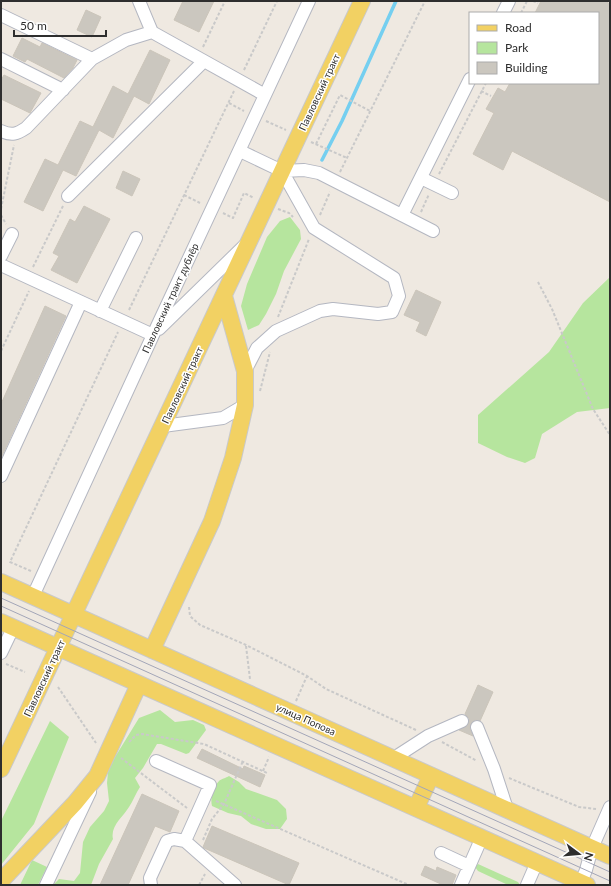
<svg xmlns="http://www.w3.org/2000/svg" width="611" height="886" viewBox="0 0 611 886" font-family="Lato,sans-serif">
<style>
.green{fill:#b6e59e}
.lines{fill:none;stroke-linecap:round;stroke-linejoin:round}
.stream{stroke:#75cff0;stroke-width:3.5}
.building{fill:#cbc7bf;stroke:#cbc5ba}
.minor-casing{stroke:#b4b7c1;stroke-width:14}
.major-casing{stroke:#c9c9c9;stroke-width:18}
.path{stroke:#c9c9c9;stroke-width:2;stroke-dasharray:3 2;stroke-linecap:butt}
.minor{stroke:#fff;stroke-width:12}
.major{stroke:#f2d163;stroke-width:16}
.tram{stroke:#a3a6b8;stroke-width:1}
.labels{text-anchor:middle;dominant-baseline:central;stroke-width:3;stroke-linejoin:round;paint-order:stroke}
.street-label{font-size:10px;fill:#2e2e2e;stroke:#fff}
</style>
<rect width="100%" height="100%" fill="#efe9e1"/>
<path class="green" d="M 290,217 L 300,230 L 301,239 L 284,271 L 276,294 L 266,314 L 259,325 L 248,330 L 241,306 L 247,284 L 267,237 L 280,221 Z
M 610,277 L 610,408 L 577,412 L 542,434 L 535,458 L 525,463 L 507,457 L 478,443 L 478,415 L 549,352 L 583,303 Z
M 160,710 L 175,722 L 193,720 L 204,725 L 206,730 L 189,753 L 186,754 L 161,744 L 157,744 L 143,768 L 135,778 L 140,787 C 136,793 133,801 129,807 C 123,817 110,826 113,839 L 99,864 L 91,885 L 53,885 L 59,879 L 74,881 L 80,873 L 83,842 L 90,827 L 104,811 L 109,801 L 107,783 L 108,772 L 112,762 L 139,718 Z
M 50,721 L 69,737 L 34,824 L 1,865 L 1,821 Z
M 229,776 L 239,782 L 246,789 L 277,800 L 286,809 L 287,819 L 280,829 L 266,829 L 251,824 L 241,816 L 228,813 L 212,806 C 210,798 213,787 219,781 C 221,779 226,778 229,776 Z
M 32,860 L 47,867 L 38,885 L 20,885 Z
M 478,864 L 518,882 L 520,885 L 508,885 L 478,871 L 475,867 Z"/>
<g class="lines">
<path class="stream" d="M 322,160 L 342,121 L 396,1"/>
</g>
<path class="building" d="M 183,1 L 214,1 L 199,32 L 174,20 Z
M 541,1 L 605,1 L 610,4 L 610,202 L 512,151 L 503,170 L 473,154 L 494,113 L 486,109 L 498,88 L 505,92 L 510,83 L 598,83 L 598,13 L 535,13 Z
M 86,10 L 101,17 L 92,37 L 77,30 Z
M 22,38 L 40,47 L 42,43 L 77,60 L 73,68 L 64,78 L 27,59 L 25,62 L 13,56 Z
M 150,50 L 170,60 L 149,104 L 134,96 L 113,138 L 99,130 L 76,176 L 63,170 L 43,211 L 24,202 L 45,159 L 58,165 L 80,121 L 93,127 L 113,86 L 128,94 Z
M 4,75 L 41,93 L 30,113 L 1,99 L 1,80 Z
M 123,171 L 140,179 L 132,196 L 116,188 Z
M 84,206 L 110,219 L 77,283 L 51,270 L 59,256 L 53,253 L 70,219 L 75,222 Z
M 416,290 L 441,302 L 426,336 L 416,331 L 420,322 L 404,315 Z
M 45,306 L 66,316 L 1,458 L 1,404 Z
M 478,685 L 493,692 L 480,721 L 475,720 L 471,723 L 470,729 L 473,736 L 459,730 L 468,725 L 469,718 L 465,714 Z
M 202,749 L 243,769 L 244,766 L 265,775 L 260,787 L 197,758 Z
M 142,794 L 179,811 L 170,832 L 155,826 L 128,885 L 100,885 Z
M 212,826 L 299,863 L 289,885 L 204,848 L 203,847 Z
M 425,866 L 436,871 L 437,867 L 456,875 L 452,885 L 443,885 L 421,875 Z"/>
<g class="lines">
<defs>
<path id="minor" d="M 139,1 L 152,32
M 503,13 L 509,1
M 1,15 L 92,59
M 1,59 L 63,90
M 1,131 C 12,136 17,134 26,128 L 92,59 L 126,40 L 152,32 L 265,95
M 240,151 L 282,171 L 304,170 L 319,173 L 433,231
M 421,178 L 452,193
M 68,196 L 204,61
M 402,215 L 470,79
M 1,256 L 12,234
M 1,265 L 153,335
M 100,311 L 136,238
M 159,329 L 245,245
M 245,371 L 257,348 L 276,331 L 320,311 L 333,309 L 378,314 L 392,312 L 399,296 L 394,278 L 314,228 L 282,171
M 163,426 L 223,418 L 245,405
M 1,476 L 81,302
M 33,596 L 153,335 L 309,1
M 1,653 L 13,628
M 477,727 L 494,769 L 507,809
M 394,758 L 428,736 L 462,721
M 156,761 L 210,785 L 185,841
M 441,853 L 469,866
M 46,885 L 90,792
M 151,885 L 150,878 L 167,841 L 174,839 L 185,841 L 235,885
M 461,885 L 482,837
M 527,885 L 537,862
M 580,885 L 586,870 L 592,848 L 610,807"/>
<path id="major" d="M 1,582 L 610,856
M 1,622 L 587,885
M 152,650 L 212,521 L 233,458 L 245,405 L 245,371 L 224,296
M 1,769 L 362,1
M 416,808 L 431,776
M 1,881 L 75,803 L 97,776 L 139,684"/>
</defs>
<use href="#minor" class="minor-casing"/>
<use href="#major" class="major-casing"/>
<path class="path" d="M 533,1 L 538,3
M 521,13 L 527,1
M 203,47 L 225,1
M 244,70 L 277,1
M 481,91 L 491,96
M 229,103 L 244,111
M 266,121 L 286,130
M 311,142 L 347,158
M 316,144 L 340,95 L 370,111
M 340,172 L 425,1
M 439,174 L 486,83
M 184,195 L 200,203
M 1,209 L 14,145
M 278,209 L 289,213 L 293,217
M 421,212 L 429,194
M 223,213 L 233,218 L 244,193 L 254,198
M 1,215 L 6,224
M 320,215 L 330,192
M 33,267 L 63,206
M 538,282 L 552,309 L 593,409 L 610,435
M 129,310 L 234,91
M 278,317 L 309,239
M 1,351 L 29,291
M 260,391 L 270,352
M 31,571 L 10,562 L 118,332
M 189,607 L 190,616 L 200,625 L 246,645 L 307,676 L 326,689 L 416,730
M 246,646 L 250,679
M 6,664 L 25,672
M 58,687 L 96,743
M 296,701 L 307,676
M 129,742 L 136,735 L 142,734 L 204,744 L 267,773
M 442,742 L 477,761
M 121,758 L 187,808
M 263,771 L 269,757
M 509,778 L 579,807 L 596,809
M 216,801 L 409,885
M 203,840 L 212,819 L 224,804 L 243,761
M 199,885 L 205,874"/>
<use href="#minor" class="minor"/>
<use href="#major" class="major"/>
<path class="tram" d="M 1,598 L 610,872
M 1,606 L 610,881"/>
</g>
<g class="labels">
<g class="street-label">
<text transform="translate(319 92) rotate(-65)">Павловский тракт</text>
<text transform="translate(170 298) rotate(-65)">Павловский тракт дублёр</text>
<text transform="translate(182 385) rotate(-65)">Павловский тракт</text>
<text transform="translate(44 678) rotate(-65)">Павловский тракт</text>
<text transform="translate(306 719) rotate(24)">улица Попова</text>
</g>
</g>
<rect width="611" height="886" fill="none" stroke="#2e2e2e" stroke-width="4"/>
<rect x="469" y="12" width="130" height="72" fill="#ffffff" stroke="#ababab"/>
<rect x="477" y="25" width="20" height="6" fill="#f2d163" stroke="#ababab"/>
<text x="505" y="32" font-size="12" fill="#2e2e2e">Road</text>
<rect x="477" y="42" width="20" height="12" fill="#b6e59e" stroke="#ababab"/>
<text x="505" y="52" font-size="12" fill="#2e2e2e">Park</text>
<rect x="477" y="62" width="20" height="12" fill="#cbc7bf" stroke="#ababab"/>
<text x="505" y="72" font-size="12" fill="#2e2e2e">Building</text>
<g transform="translate(579 854) rotate(106)" stroke="#ffffff" stroke-width="3" paint-order="stroke">
<path d="M0-3L7 15L0 10L-7 15Z" fill="#2e2e2e"/>
<text y="-6" font-size="11" font-weight="bold" text-anchor="middle" fill="#2e2e2e">N</text>
</g>
<path d="M14 30v6h92v-6" fill="none" stroke="#2e2e2e" stroke-width="2"/>
<text x="20" y="30" font-size="12" fill="#2e2e2e" stroke="#ffffff" stroke-width="3" paint-order="stroke">50 m</text>
</svg>
